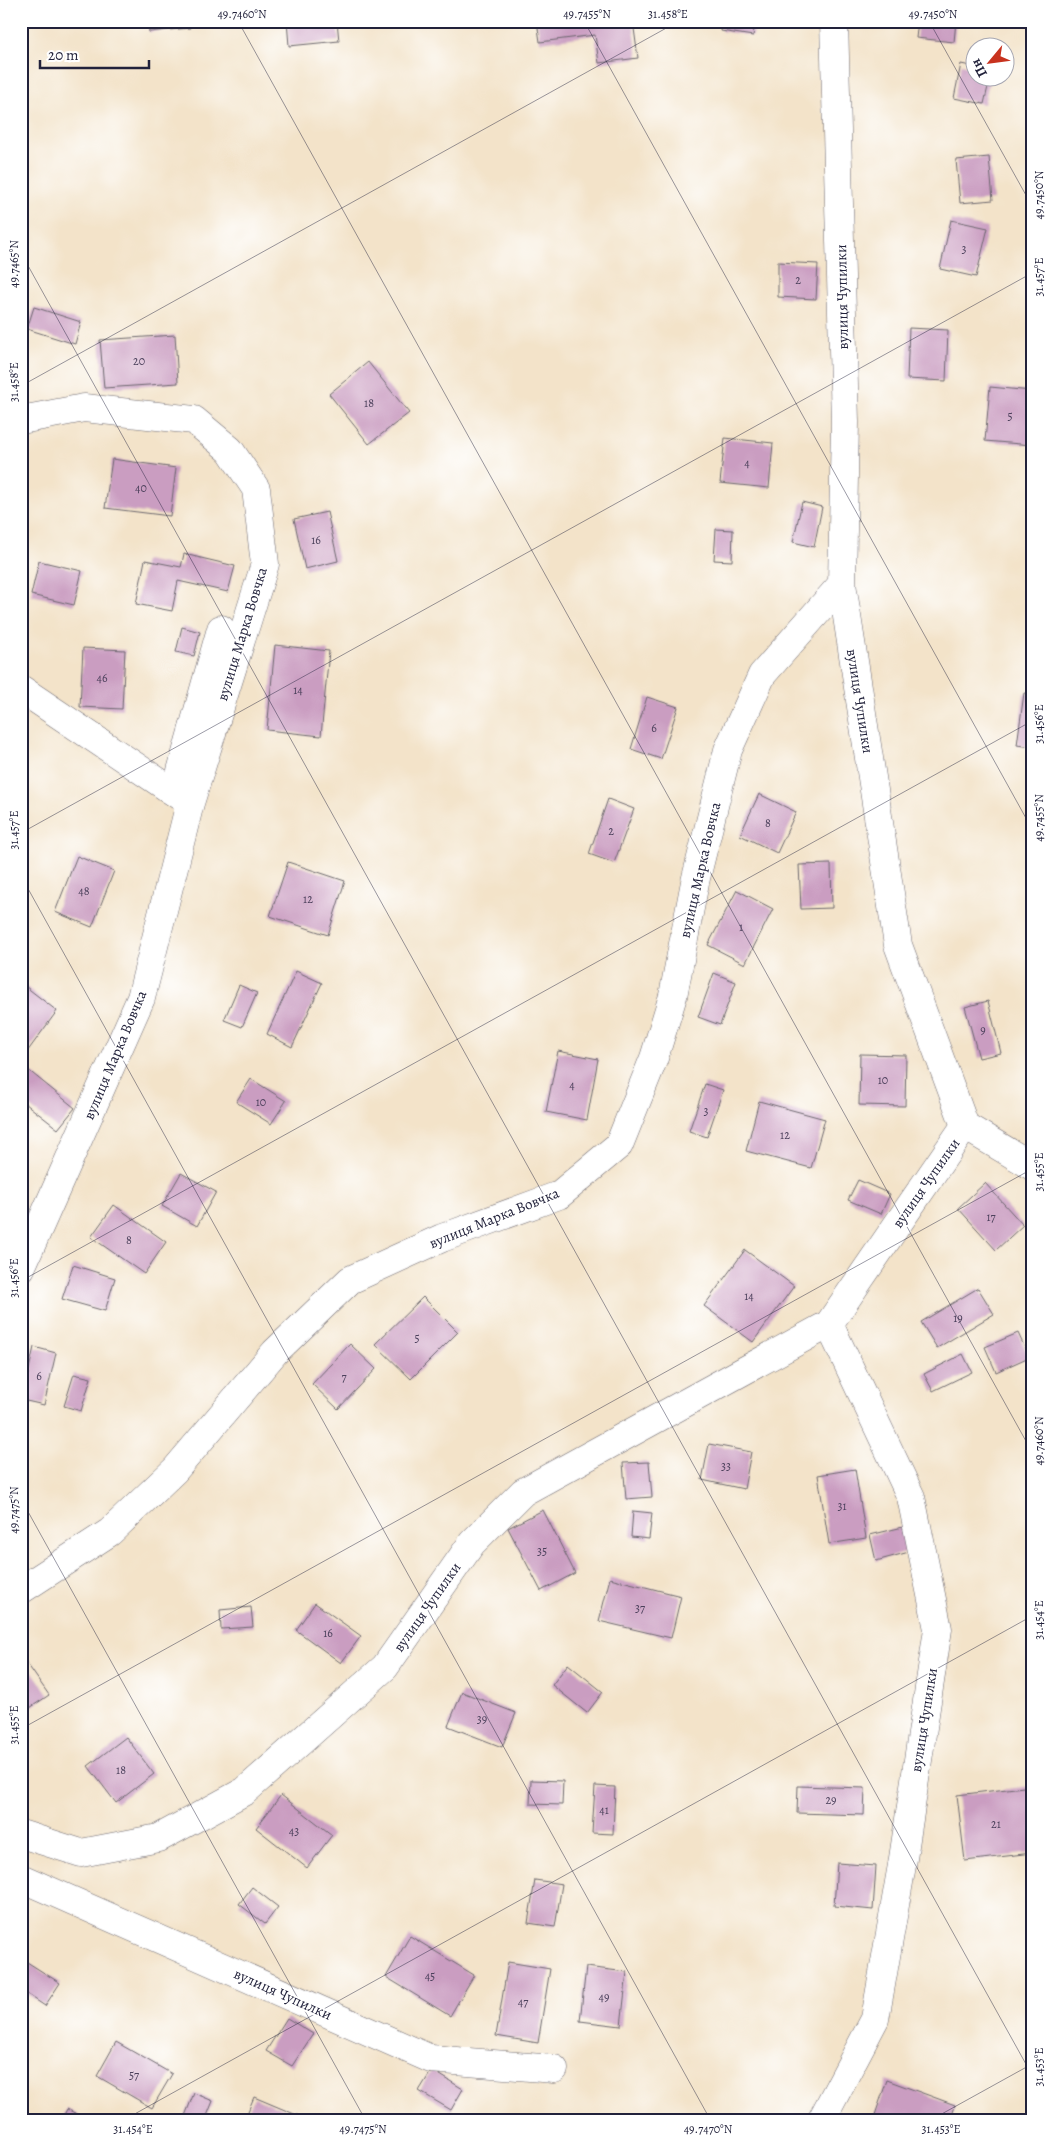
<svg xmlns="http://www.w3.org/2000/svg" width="1053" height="2142" viewBox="0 0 1053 2142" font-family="Alegreya,serif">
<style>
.building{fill:#ca9dc1}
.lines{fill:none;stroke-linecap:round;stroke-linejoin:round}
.street-casing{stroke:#6b666d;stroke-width:29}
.street{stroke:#fff;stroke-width:28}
.ticks{fill:none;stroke:#22223b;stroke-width:1;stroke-opacity:0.45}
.labels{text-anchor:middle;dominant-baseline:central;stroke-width:4;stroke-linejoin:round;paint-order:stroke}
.number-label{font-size:12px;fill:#4c415c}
.street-label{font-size:15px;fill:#22223b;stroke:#fff}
.neatline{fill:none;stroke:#22223b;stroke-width:2}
.ticks-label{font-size:12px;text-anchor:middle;fill:#22223b}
</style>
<rect width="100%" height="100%" fill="#fff"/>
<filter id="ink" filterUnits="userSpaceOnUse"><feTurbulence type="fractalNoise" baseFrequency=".02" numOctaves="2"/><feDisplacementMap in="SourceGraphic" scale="10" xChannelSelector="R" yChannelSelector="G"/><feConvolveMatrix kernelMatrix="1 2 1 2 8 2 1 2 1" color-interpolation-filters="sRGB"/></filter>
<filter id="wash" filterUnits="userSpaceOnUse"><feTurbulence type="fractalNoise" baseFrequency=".0096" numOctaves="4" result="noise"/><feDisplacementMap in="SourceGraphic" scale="20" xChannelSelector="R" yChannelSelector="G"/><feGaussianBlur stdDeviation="1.12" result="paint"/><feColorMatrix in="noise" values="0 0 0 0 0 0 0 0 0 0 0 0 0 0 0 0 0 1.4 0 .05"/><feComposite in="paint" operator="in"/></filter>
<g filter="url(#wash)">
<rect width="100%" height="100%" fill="#f3e3c9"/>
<g id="blocks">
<path class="building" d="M 148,21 L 189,21 L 190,28 L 149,32 Z
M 287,21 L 337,21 L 339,41 L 289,46 Z
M 537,21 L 633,21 L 638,58 L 599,63 L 595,35 L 540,42 Z
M 722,21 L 755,21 L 753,36 L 721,31 Z
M 918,21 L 956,21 L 954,42 L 916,38 Z
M 961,64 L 976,67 L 976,78 L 990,78 L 984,104 L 954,98 Z
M 989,157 L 993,200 L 960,203 L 956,160 Z
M 951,220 L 988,228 L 976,277 L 940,269 Z
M 778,262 L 818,264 L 816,299 L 778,297 Z
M 34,307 L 81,322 L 75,344 L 27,329 Z
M 909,328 L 948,330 L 946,381 L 907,379 Z
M 175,335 L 178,383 L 104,388 L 100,340 Z
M 368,362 L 409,413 L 369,444 L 329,394 Z
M 990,387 L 1032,391 L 1032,445 L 985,441 Z
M 725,438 L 773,443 L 769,488 L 720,483 Z
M 112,459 L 176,468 L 170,516 L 105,508 Z
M 802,502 L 822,507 L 814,547 L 793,542 Z
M 327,512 L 338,561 L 305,569 L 294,519 Z
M 716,529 L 733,530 L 732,561 L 714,560 Z
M 184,554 L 235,566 L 228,592 L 178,581 L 172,611 L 136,604 L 145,560 L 181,567 Z
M 39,561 L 82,571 L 74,605 L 31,595 Z
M 182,627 L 200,632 L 194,656 L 176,652 Z
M 275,645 L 329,651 L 321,736 L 267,730 Z
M 83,648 L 125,650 L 122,709 L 80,707 Z
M 1024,693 L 1032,694 L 1032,747 L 1017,745 Z
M 647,697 L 678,707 L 661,759 L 631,749 Z
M 759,794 L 796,812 L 777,853 L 740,835 Z
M 608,799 L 634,809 L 614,863 L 589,854 Z
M 77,856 L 114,871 L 92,927 L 55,912 Z
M 288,862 L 345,881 L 328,935 L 270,916 Z
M 831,864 L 832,908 L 801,909 L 799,865 Z
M 737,890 L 773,909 L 745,964 L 708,945 Z
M 296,971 L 322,983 L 292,1047 L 267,1034 Z
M 714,973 L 736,982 L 720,1025 L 698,1017 Z
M 21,983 L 57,1011 L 27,1052 L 21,1048 Z
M 239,985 L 257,993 L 242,1027 L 224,1020 Z
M 988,1001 L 1001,1053 L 979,1058 L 965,1007 Z
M 558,1051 L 598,1059 L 587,1120 L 546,1112 Z
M 860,1054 L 906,1055 L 905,1106 L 859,1105 Z
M 22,1065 L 75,1108 L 58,1129 L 21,1100 Z
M 251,1079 L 286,1101 L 271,1124 L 236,1102 Z
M 705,1084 L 723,1090 L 707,1137 L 689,1131 Z
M 759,1101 L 825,1119 L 811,1168 L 746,1151 Z
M 181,1173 L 216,1192 L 197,1226 L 162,1206 Z
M 858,1180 L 890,1194 L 881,1214 L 848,1200 Z
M 985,1183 L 1023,1225 L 996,1250 L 958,1208 Z
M 114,1205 L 166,1242 L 144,1274 L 91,1237 Z
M 745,1250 L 794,1286 L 753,1342 L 704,1306 Z
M 73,1265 L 115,1278 L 105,1311 L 62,1299 Z
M 978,1288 L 994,1314 L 937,1348 L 921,1322 Z
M 423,1297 L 458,1332 L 411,1379 L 375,1344 Z
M 1018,1333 L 1029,1357 L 996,1372 L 985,1347 Z
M 350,1344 L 376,1369 L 338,1409 L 312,1384 Z
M 34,1347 L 56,1353 L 44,1405 L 22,1400 Z
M 963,1354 L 972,1372 L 933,1391 L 924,1374 Z
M 74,1374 L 91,1378 L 81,1411 L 64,1406 Z
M 709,1444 L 751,1452 L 744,1489 L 702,1480 Z
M 649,1462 L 652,1497 L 626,1499 L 623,1463 Z
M 855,1469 L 866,1538 L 829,1544 L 818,1475 Z
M 543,1510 L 575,1573 L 541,1591 L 508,1528 Z
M 633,1511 L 652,1513 L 649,1539 L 631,1537 Z
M 903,1527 L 909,1552 L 876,1561 L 870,1535 Z
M 610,1578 L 681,1596 L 671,1638 L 599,1621 Z
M 315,1603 L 361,1636 L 341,1663 L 296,1630 Z
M 251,1607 L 253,1627 L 221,1629 L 220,1610 Z
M 21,1655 L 49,1695 L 21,1714 Z
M 568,1664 L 603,1692 L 587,1713 L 552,1685 Z
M 462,1692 L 516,1713 L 502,1747 L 448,1726 Z
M 126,1737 L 154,1774 L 116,1803 L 88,1766 Z
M 531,1780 L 563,1781 L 562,1805 L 530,1804 Z
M 595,1786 L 615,1787 L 613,1834 L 592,1833 Z
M 798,1786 L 865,1788 L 864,1815 L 797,1813 Z
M 1032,1786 L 1032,1853 L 965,1861 L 957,1795 Z
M 281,1795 L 332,1835 L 307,1868 L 256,1828 Z
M 837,1863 L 876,1866 L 873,1910 L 834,1906 Z
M 535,1880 L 562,1884 L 555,1927 L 528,1923 Z
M 252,1887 L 278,1907 L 265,1924 L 239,1904 Z
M 410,1936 L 474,1975 L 450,2016 L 386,1977 Z
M 27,1962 L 60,1983 L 45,2006 L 21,1990 L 21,1971 Z
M 508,1962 L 550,1969 L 538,2043 L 496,2036 Z
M 586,1967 L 627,1972 L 621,2026 L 580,2021 Z
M 287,2018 L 313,2034 L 292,2066 L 266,2051 Z
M 116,2042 L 172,2074 L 152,2108 L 97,2076 Z
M 432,2070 L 463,2089 L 451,2110 L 419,2091 Z
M 887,2080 L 955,2105 L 950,2121 L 891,2121 L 875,2115 Z
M 194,2093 L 213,2101 L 205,2121 L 183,2121 Z
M 254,2097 L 311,2121 L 244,2121 Z
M 67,2109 L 90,2121 L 61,2121 Z"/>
</g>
</g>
<g filter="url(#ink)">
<use href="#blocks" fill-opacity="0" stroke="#6b666d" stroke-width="1"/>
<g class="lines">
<defs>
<path id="street" d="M 21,420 L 84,408 L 194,420 L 230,450 L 256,489 L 265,564 L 190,803 L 141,998 L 21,1268
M 21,689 L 190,803 L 181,771 L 221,629
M 965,1126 L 1032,1166
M 21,1590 L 110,1532 L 175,1470 L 275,1352 L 350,1280 L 442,1238 L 559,1195 L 619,1145 L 654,1058 L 673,996 L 695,882 L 728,750 L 762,675 L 842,584
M 21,1834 L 81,1853 L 159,1838 L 245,1791 L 385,1667 L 472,1543 L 523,1492 L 829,1324 L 965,1126 L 898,945 L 842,584 L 845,422 L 834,21
M 21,1878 L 431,2059 L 554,2069
M 821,2121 L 875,2019 L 902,1865 L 938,1629 L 911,1497 L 829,1324"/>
</defs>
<use href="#street" class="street-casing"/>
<use href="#street" class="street"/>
</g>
</g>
<path class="ticks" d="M 238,21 L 1032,1452M 584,21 L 1032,829M 929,21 L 1032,206M 21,253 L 1032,2075M 21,386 L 679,21M 21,833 L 1032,273M 21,876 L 711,2121M 21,1281 L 1032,721M 21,1499 L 366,2121M 21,1729 L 1032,1169M 122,2121 L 1032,1616M 929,2121 L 1032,2064"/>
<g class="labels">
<g class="number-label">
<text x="964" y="249">3</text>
<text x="798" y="280">2</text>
<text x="139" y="361">20</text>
<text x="369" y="403">18</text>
<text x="1010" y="416">5</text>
<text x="747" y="463">4</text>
<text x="141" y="488">40</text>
<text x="316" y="540">16</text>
<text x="102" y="678">46</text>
<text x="298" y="690">14</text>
<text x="654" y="728">6</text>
<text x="768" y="823">8</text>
<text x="611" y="831">2</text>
<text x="84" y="891">48</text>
<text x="308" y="899">12</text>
<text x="741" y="927">1</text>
<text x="983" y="1030">9</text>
<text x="883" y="1080">10</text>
<text x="572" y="1085">4</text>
<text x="261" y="1102">10</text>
<text x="706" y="1111">3</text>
<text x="785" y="1135">12</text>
<text x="991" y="1217">17</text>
<text x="129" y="1240">8</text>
<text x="749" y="1296">14</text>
<text x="958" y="1318">19</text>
<text x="417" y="1338">5</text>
<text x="39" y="1376">6</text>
<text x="344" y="1377">7</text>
<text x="726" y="1466">33</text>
<text x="842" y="1506">31</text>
<text x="542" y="1551">35</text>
<text x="640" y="1608">37</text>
<text x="328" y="1633">16</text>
<text x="482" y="1719">39</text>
<text x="121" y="1770">18</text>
<text x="831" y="1800">29</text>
<text x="604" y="1810">41</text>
<text x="996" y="1824">21</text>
<text x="294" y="1831">43</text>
<text x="430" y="1976">45</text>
<text x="604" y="1997">49</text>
<text x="523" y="2002">47</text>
<text x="134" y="2075">57</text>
</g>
<g class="street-label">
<text transform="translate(842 297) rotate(-91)">вулиця Чупилки</text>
<text transform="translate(242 634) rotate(-73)">вулиця Марка Вовчка</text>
<text transform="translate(860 701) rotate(81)">вулиця Чупилки</text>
<text transform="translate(700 870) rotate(-77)">вулиця Марка Вовчка</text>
<text transform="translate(115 1055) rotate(-67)">вулиця Марка Вовчка</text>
<text transform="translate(926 1183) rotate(-55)">вулиця Чупилки</text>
<text transform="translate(494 1218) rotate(-22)">вулиця Марка Вовчка</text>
<text transform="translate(427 1607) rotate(-55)">вулиця Чупилки</text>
<text transform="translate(924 1720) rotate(-81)">вулиця Чупилки</text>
<text transform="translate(283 1994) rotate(24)">вулиця Чупилки</text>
</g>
</g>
<rect width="1053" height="2142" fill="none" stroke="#fff" stroke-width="55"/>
<g transform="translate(990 62) rotate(241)"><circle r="24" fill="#ffffff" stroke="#a7a7b1"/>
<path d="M0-4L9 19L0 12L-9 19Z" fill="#c8321e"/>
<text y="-8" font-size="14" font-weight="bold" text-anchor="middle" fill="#22223b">Пн</text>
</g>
<path d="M40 60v8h109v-8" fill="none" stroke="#22223b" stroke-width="2.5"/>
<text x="48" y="60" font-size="15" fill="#22223b" stroke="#ffffff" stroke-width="4" paint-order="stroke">20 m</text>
<rect x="28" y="28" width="998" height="2086" class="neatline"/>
<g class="ticks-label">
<text x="242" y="18">49.7460°N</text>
<text x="587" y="18">49.7455°N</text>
<text x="668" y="18">31.458°E</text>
<text x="933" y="18">49.7450°N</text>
<text transform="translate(1039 195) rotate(-90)" y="4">49.7450°N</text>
<text transform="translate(14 264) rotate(-90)" y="4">49.7465°N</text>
<text transform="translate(1039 277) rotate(-90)" y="4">31.457°E</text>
<text transform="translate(14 382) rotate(-90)" y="4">31.458°E</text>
<text transform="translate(1039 724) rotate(-90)" y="4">31.456°E</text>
<text transform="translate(1039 818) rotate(-90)" y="4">49.7455°N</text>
<text transform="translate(14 830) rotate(-90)" y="4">31.457°E</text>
<text transform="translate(1039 1172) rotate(-90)" y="4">31.455°E</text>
<text transform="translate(14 1278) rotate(-90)" y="4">31.456°E</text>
<text transform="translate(1039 1441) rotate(-90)" y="4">49.7460°N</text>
<text transform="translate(14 1510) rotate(-90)" y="4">49.7475°N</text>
<text transform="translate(1039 1620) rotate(-90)" y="4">31.454°E</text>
<text transform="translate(14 1725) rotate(-90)" y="4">31.455°E</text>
<text transform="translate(1039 2067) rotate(-90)" y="4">31.453°E</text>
<text x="133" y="2133">31.454°E</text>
<text x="363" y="2133">49.7475°N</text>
<text x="708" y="2133">49.7470°N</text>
<text x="941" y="2133">31.453°E</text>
</g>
</svg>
